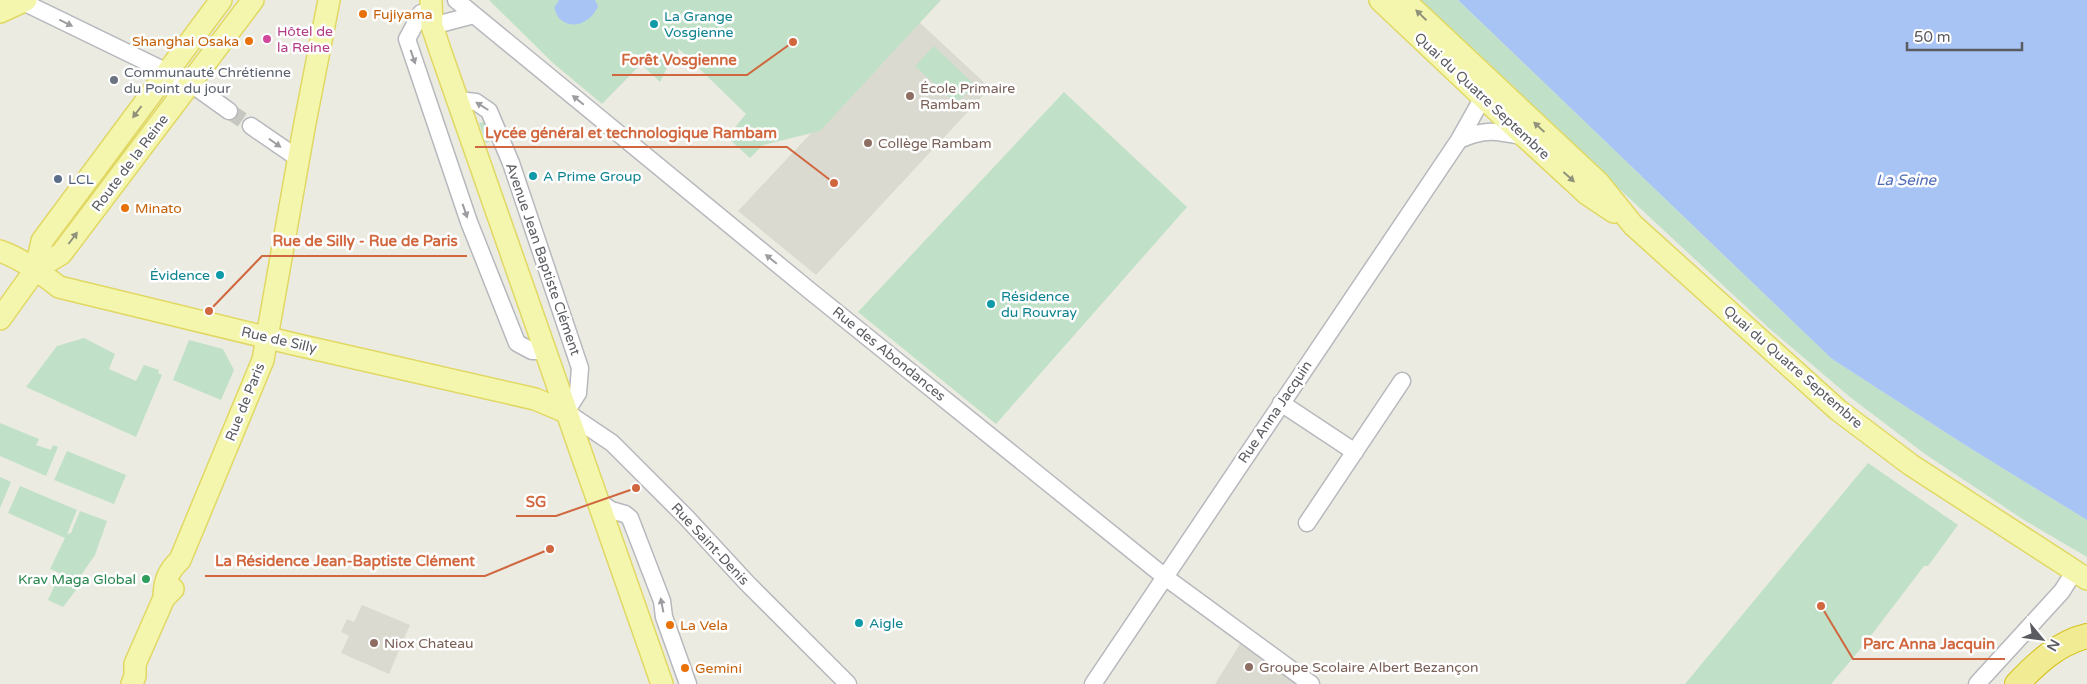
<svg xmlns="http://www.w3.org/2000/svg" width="2087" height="684" viewBox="0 0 2087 684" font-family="'Varela Round',sans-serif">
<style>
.education{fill:#dbdad0}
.green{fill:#c0e1c7}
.water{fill:#a8c4f5}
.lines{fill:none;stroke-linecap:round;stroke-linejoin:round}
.minor-tunnel{stroke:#c7c7c2;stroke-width:16;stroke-dasharray:16 8;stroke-linecap:butt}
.minor-casing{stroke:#b7b8bd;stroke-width:19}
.major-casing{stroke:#e1d864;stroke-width:24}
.highway-casing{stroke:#d5c018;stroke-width:26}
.minor{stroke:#fff;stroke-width:16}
.major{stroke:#f3f6ac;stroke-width:21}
.highway{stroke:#f1ec93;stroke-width:24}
.oneway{fill:#90927b}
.oneway2{fill:#9c9da0}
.food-dot{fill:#e8710a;stroke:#fff;stroke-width:2}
.culture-dot{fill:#0f9aa8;stroke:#fff;stroke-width:2}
.hotel-dot{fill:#d1479c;stroke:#fff;stroke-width:2}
.worship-dot{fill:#6b7280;stroke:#fff;stroke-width:2}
.education-dot{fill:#8d6e63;stroke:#fff;stroke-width:2}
.service-dot{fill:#5c6f8a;stroke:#fff;stroke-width:2}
.leisure-dot{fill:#2e9e5b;stroke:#fff;stroke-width:2}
.labels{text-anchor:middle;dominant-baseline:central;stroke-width:5;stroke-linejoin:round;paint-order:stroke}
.food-label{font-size:14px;fill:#c56008;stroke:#fff;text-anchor:start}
.culture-label{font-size:14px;fill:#0d838f;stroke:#fff;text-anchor:start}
.hotel-label{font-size:14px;fill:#b23c85;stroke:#fff;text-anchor:start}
.worship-label{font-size:14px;fill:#5b616d;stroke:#fff;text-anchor:start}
.education-label{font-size:14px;fill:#785e54;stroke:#fff;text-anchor:start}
.street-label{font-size:14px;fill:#5a5c61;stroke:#fff}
.service-label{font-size:14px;fill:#4e5e75;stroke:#fff;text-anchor:start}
.leisure-label{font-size:14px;fill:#27864d;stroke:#fff;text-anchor:end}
.water-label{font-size:15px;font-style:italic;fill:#4e6bb5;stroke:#fff}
.leader{fill:none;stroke:#d0673f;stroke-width:2}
.callout-dot{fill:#d0673f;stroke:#fff;stroke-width:2}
.callout-label{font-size:15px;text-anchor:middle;font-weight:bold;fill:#d0673f;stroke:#fff;stroke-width:5;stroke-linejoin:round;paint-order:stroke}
</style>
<rect width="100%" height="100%" fill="#ebebe2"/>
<path class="education" d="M 917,20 L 990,88 L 816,275 L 738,211 Z
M 362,605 L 410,625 L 389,674 L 341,653 L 349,636 L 341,632 L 347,619 L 354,622 Z
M 1240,644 L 1296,684 L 1215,684 Z"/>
<path class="green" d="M 489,0 L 941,0 L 820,131 L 763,145 L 750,158 L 727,137 L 746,114 L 678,48 L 679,59 L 667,68 L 660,82 L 641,64 L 602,104 L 553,63 Z
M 1416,0 L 1458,0 L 1832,359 L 1965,445 L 2087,520 L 2087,557 L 2024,520 L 1925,454 L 1850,397 L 1770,329 Z
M 934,46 L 974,84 L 956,104 L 915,66 Z
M 1064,92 L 1187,207 L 996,424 L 858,312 Z
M 484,122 L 491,141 L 486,143 L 479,123 Z
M 84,338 L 115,354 L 109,369 L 136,381 L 144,365 L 159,370 L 158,373 L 162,375 L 136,437 L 26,387 L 57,346 Z
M 189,340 L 223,349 L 234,370 L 221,400 L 173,380 Z
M 0,423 L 39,439 L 36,445 L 51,450 L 53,445 L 58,447 L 46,476 L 0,456 Z
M 67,451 L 126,475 L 114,504 L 54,480 Z
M 1868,463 L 1958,525 L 1928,566 L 1924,566 L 1863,646 L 1831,684 L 1685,684 Z
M 0,477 L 11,482 L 0,508 Z
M 20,486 L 77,510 L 67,534 L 71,533 L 80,511 L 107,521 L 95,555 L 77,581 L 80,585 L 63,607 L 48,600 L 60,573 L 50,569 L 65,538 L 8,513 Z"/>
<path class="water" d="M 559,0 L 595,0 L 598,6 C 593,20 574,32 560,19 C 557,17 556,11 554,8 Z
M 1458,0 L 2087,0 L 2087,520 L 1965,445 L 1832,359 Z"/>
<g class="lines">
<path class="minor-tunnel" d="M 229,111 L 251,126"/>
<defs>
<path id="minor" d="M 19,0 L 190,83 L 229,111
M 456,0 L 809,290 L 1165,577 L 1311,684
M 421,13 L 407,39 L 469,222 L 517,343 L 532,351 L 545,351
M 432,26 L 474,15
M 458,100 L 476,102 L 489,111 L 511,163 L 580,368 L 578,393 L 566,412 L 612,443 L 686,517 L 747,583 L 848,684
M 251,126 L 299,159
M 1459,140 C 1485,128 1497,131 1525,137
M 1281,403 L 1355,452
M 597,500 L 611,510 L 625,514 L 630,518 L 662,601 L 664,617 L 688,684
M 1307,523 L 1402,381
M 1093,684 L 1459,140 L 1482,99
M 1977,684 L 2062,591 L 2074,572"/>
<path id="major" d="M 431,0 L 432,26 L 440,50 L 662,684
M 1380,0 L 1525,137 L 1587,194 L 1614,212
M 1404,0 L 1599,183 L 1633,225 L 1838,410 L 1911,465 L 2087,579
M 0,12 L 26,0
M 0,251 C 22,259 41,273 59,287 L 298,345 L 535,399 L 566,412
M 36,269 L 42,241 L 221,0
M 0,319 L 36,269 L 61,254 L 253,0
M 164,598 C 164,582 168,571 180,560 L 263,360 L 304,128 L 329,0
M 132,684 L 135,676 L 135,664 L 164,598 L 173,589"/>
<path id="highway" d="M 2017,684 C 2037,663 2058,643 2087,636"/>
</defs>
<use href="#minor" class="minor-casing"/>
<use href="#major" class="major-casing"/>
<use href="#highway" class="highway-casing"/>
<use href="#minor" class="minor"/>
<use href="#major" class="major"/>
<use href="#highway" class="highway"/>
</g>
<defs><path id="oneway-solid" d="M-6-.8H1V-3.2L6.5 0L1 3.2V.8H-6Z" transform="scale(1.25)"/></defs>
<g class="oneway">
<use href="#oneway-solid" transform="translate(1421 15) rotate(-136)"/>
<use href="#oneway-solid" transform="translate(137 112) rotate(127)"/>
<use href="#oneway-solid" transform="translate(1539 127) rotate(-137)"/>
<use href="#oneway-solid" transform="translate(1569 177) rotate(42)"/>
<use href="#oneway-solid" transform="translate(73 238) rotate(-53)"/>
</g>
<g class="oneway2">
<use href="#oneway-solid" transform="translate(66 23) rotate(26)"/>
<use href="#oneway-solid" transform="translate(413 57) rotate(71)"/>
<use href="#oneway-solid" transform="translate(578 100) rotate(-141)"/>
<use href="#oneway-solid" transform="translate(482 106) rotate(-148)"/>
<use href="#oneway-solid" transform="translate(275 143) rotate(35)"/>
<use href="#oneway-solid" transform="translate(465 211) rotate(71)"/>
<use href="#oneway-solid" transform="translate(771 259) rotate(-141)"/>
<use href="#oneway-solid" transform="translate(662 605) rotate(-101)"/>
</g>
<g class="food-dot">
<circle cx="363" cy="14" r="5"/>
<circle cx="249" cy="41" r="5"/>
<circle cx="125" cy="208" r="5"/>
<circle cx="670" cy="625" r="5"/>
<circle cx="685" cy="668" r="5"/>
</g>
<g class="culture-dot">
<circle cx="654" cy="24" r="5"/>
<circle cx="533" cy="176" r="5"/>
<circle cx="220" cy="275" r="5"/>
<circle cx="991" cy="304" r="5"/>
<circle cx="859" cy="623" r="5"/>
</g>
<circle class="hotel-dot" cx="267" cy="39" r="5"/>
<circle class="worship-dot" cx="114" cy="80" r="5"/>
<g class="education-dot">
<circle cx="910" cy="96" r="5"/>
<circle cx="868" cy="143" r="5"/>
<circle cx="374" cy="643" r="5"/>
<circle cx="1249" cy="667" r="5"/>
</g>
<circle class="service-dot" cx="58" cy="179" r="5"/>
<circle class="leisure-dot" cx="146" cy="579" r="5"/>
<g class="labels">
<g class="food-label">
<text x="373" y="14">Fujiyama</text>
<text x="239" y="41" text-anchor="end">Shanghai Osaka</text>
<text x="135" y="208">Minato</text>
<text x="680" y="625">La Vela</text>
<text x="695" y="668">Gemini</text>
</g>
<g class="culture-label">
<text x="664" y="16">La Grange<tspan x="664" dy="16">Vosgienne</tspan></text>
<text x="543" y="176">A Prime Group</text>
<text x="210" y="275" text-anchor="end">Évidence</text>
<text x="1001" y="296">Résidence<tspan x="1001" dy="16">du Rouvray</tspan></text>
<text x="869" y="623">Aigle</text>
</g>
<g class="hotel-label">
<text x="277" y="31">Hôtel de<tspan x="277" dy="16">la Reine</tspan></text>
</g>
<g class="worship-label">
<text x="124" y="72">Communauté Chrétienne<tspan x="124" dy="16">du Point du jour</tspan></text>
</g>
<g class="education-label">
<text x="920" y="88">École Primaire<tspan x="920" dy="16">Rambam</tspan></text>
<text x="878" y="143">Collège Rambam</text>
<text x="384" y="643">Niox Chateau</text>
<text x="1259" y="667">Groupe Scolaire Albert Bezançon</text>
</g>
<g class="street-label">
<text transform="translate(1482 96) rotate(43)">Quai du Quatre Septembre</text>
<text transform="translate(130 163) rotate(-53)">Route de la Reine</text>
<text transform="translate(543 259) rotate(71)">Avenue Jean Baptiste Clément</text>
<text transform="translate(279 340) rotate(13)">Rue de Silly</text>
<text transform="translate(889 354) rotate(39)">Rue des Abondances</text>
<text transform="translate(1793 367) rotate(41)">Quai du Quatre Septembre</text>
<text transform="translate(245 402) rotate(-68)">Rue de Paris</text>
<text transform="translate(1275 412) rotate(-56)">Rue Anna Jacquin</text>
<text transform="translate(710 544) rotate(47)">Rue Saint-Denis</text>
</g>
<g class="service-label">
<text x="68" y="179">LCL</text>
</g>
<g class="leisure-label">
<text x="136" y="579">Krav Maga Global</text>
</g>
<g class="water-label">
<text x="1906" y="180">La Seine</text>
</g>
</g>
<path class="leader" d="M793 42L747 75H612M834 183L787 147H475M209 311L262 256H467M636 488L556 516H516M550 549L485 576H205M1821 606L1853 659H2005"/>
<g class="callout-dot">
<circle cx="793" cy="42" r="5"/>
<circle cx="834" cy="183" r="5"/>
<circle cx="209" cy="311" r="5"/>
<circle cx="636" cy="488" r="5"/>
<circle cx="550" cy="549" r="5"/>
<circle cx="1821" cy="606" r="5"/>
</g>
<g class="callout-label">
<text x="679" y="65">Forêt Vosgienne</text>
<text x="631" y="138">Lycée général et technologique Rambam</text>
<text x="365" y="246">Rue de Silly - Rue de Paris</text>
<text x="536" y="507">SG</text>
<text x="345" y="566">La Résidence Jean-Baptiste Clément</text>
<text x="1929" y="649">Parc Anna Jacquin</text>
</g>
<g transform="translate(2042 639) rotate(119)" stroke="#ffffff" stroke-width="4" paint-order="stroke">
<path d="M0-4L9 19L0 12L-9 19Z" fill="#5a5c61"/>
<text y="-8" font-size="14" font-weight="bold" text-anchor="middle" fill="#5a5c61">N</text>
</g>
<path d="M1907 42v8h115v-8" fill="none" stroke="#5a5c61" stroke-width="2.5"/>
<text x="1914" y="42" font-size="15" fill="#5a5c61" stroke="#ffffff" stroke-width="4" paint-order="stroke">50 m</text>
</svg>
